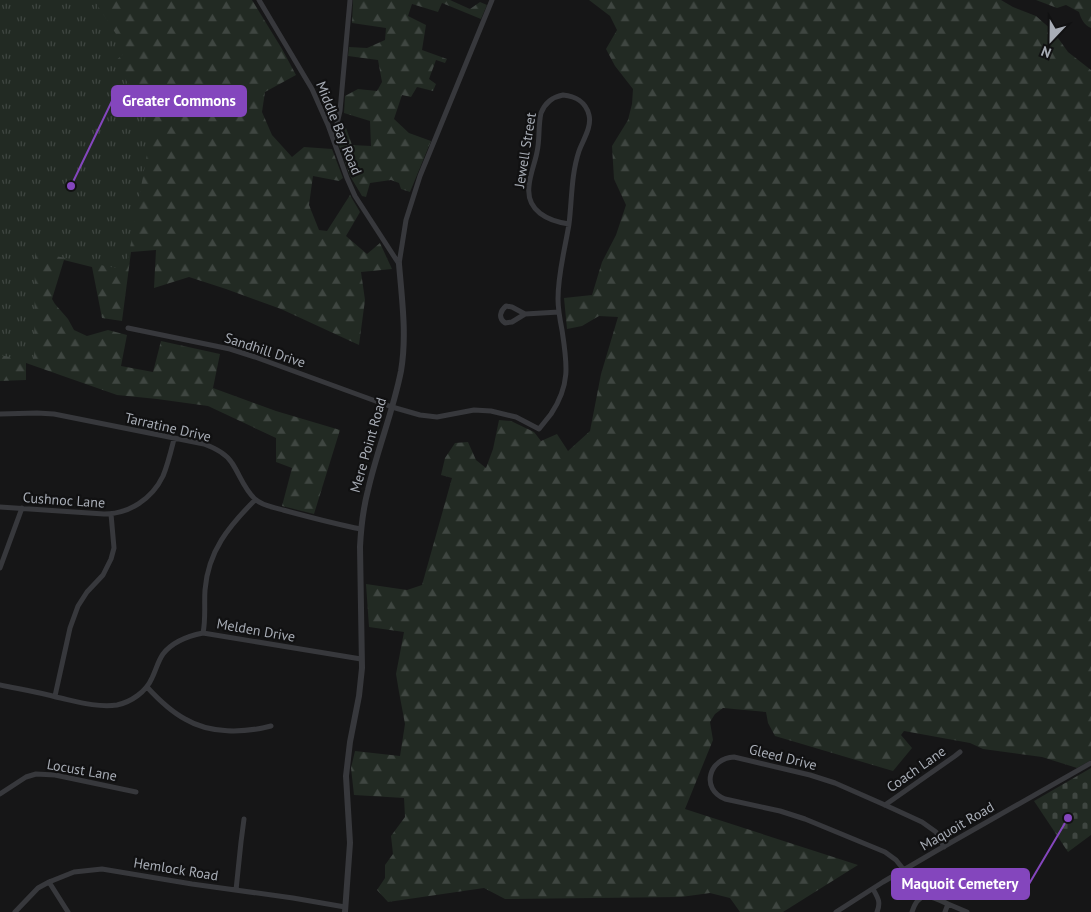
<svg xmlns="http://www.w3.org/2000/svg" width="1091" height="912" viewBox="0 0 1091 912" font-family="'PT Sans',sans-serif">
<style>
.forest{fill:url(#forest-firs)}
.cemetery{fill:url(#cemetery-stones)}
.park{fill:url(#park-tufts)}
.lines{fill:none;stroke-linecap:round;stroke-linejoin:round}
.minor{stroke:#37383c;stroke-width:5}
.tertiary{stroke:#37383c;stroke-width:6}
.labels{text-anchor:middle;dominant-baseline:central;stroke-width:4.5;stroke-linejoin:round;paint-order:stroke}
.street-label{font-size:14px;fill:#a8adb6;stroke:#111112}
.leader{fill:none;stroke:#8446bd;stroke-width:2}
.callout-dot{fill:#8446bd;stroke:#111112;stroke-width:2}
.callout{fill:#8446bd;stroke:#8446bd;stroke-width:2}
.callout-label{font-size:15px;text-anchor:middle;font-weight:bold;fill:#fff}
</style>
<defs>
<pattern id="forest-firs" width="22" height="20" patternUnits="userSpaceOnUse" patternTransform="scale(1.25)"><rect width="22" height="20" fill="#222a23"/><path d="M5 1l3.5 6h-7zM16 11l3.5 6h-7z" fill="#3f4641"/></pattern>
<pattern id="cemetery-stones" width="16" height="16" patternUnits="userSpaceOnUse" patternTransform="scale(1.25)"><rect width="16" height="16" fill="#222a23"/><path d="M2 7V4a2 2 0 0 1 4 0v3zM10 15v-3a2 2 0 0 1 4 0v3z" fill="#3f4641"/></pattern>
<pattern id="park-tufts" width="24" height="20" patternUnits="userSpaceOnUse" patternTransform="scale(1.25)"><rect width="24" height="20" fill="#222a23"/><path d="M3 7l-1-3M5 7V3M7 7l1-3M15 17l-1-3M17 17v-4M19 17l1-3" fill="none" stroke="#3f4641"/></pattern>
</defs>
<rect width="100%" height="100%" fill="#161617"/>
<path class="forest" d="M 0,0 L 252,0 L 282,49 L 296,75 L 265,92 L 262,112 L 272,135 L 292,157 L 304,147 L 332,149 L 343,178 L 339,181 L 313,176 L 309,205 L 319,230 L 327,231 L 350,195 L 360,212 L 346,236 L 367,254 L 380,243 L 392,269 L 361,272 L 365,300 L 359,345 L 281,309 L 226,289 L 189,277 L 154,288 L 156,250 L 131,252 L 122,321 L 102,318 L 92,267 L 64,260 L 52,299 L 55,304 L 68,319 L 74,330 L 87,336 L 108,330 L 127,335 L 121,366 L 153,372 L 161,341 L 220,354 L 213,388 L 276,411 L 340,430 L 314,514 L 282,506 L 292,468 L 276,462 L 276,438 L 208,406 L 157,399 L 117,395 L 26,363 L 26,380 L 0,381 Z
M 353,0 L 450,0 L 470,9 L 480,2 L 487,5 L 481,19 L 442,3 L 438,12 L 412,4 L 408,16 L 426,25 L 422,50 L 447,59 L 445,63 L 436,60 L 429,79 L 436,84 L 433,91 L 417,87 L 411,97 L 402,95 L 394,119 L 409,133 L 431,141 L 410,192 L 401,189 L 399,183 L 391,180 L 370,183 L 366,197 L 362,196 L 350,176 L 339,146 L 342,122 L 344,122 L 352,145 L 371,146 L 370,121 L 344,113 L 345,96 L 358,89 L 377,91 L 382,82 L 378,60 L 348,56 L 349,47 L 367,48 L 385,40 L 386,28 L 352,23 Z
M 589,0 L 1001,0 L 1013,7 L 1036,16 L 1053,31 L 1068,52 L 1091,70 L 1091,760 L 1077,768 L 1042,757 L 983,749 L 970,743 L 904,731 L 901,735 L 912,748 L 893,771 L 775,736 L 768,723 L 766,712 L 723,708 L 715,714 L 710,722 L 713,740 L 685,809 L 858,865 L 783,912 L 740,912 L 730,898 L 710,893 L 681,897 L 505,899 L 484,888 L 388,902 L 377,890 L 385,878 L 385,865 L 393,854 L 391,836 L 405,817 L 404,798 L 354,795 L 351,768 L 355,751 L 400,756 L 405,724 L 399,692 L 396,674 L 404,632 L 369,627 L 366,584 L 407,590 L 422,585 L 452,478 L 441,475 L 445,458 L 455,443 L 468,442 L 476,460 L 486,468 L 493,449 L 499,420 L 511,421 L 534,432 L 541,441 L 557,434 L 568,451 L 590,431 L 601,374 L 618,317 L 599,316 L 582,326 L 567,329 L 564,298 L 592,295 L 602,262 L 616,235 L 626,205 L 614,179 L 612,146 L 628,120 L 632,104 L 633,89 L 615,66 L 606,49 L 617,30 L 610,16 Z
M 1036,0 L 1091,0 L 1091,28 C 1084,25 1081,19 1079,12 L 1066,5 L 1057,8 Z"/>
<path class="cemetery" d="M 1091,768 L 1091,835 L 1068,852 L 1034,801 Z"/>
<path class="park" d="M 0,0 L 94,0 L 127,51 L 114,62 L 153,121 L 126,270 L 35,252 L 34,362 L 0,355 Z"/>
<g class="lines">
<path class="minor" d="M 259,0 L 312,89 L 328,125 L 347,178 L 355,196 L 399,264
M 563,95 C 575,96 586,102 589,115 C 592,127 583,140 579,151 C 571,175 572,200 569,224 C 548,221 526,211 529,186 C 530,174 535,163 537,152 C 540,139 538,126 541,113 C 545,103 552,97 563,95 Z
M 332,135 L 336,128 L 340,111 L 350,0
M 399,264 L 406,220 L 420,176 L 492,0
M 506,306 L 512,307 L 525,314 L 512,322 L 505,323 C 498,318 500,311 506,306 Z
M 525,314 L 559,312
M 128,328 L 230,349 L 255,357 L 392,407 L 420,415 L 437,417 L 474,410 L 491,411 L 516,417 L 539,429 C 543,424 547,419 551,414 C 571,384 567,363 562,330 C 560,320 558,309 558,299 C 558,273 565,249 569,224
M 0,414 L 37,413 L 54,414 L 204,444 C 215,448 226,453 232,463 C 240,475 244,489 255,499 C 262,506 274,507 283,510 C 309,517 335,524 361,529
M 0,507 L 104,514 C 129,514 152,499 163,476 C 168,464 171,451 174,439
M 0,568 L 22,508
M 203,633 C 206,619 204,604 205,590 C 208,551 229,526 255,500
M 0,685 C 19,689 38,692 56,697 C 75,701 97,708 117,705 C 131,702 146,692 152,678 C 156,670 158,661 163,654 C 173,641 188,636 203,633 L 361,659
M 147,687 C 158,699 170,711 185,719 C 210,734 244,733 271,726
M 55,696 L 70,628 L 78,606 L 87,592 L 103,575 L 111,559 L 114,548 L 111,514
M 0,794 L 26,777 L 36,774 L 55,775 L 136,792
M 885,805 L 955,756 L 960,752
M 904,870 L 896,860 L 885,852 L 805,819 L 780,811 L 725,799 C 700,789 709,758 734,757 L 810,775 L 835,783 L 885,805 L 922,822 L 936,832 L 944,847
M 49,882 L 68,912
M 873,889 C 878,898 881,902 877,912
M 236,890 L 241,842 L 244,819
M 15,912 L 38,888 L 49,882 L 74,872 L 102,869 L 192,884 L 293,898 L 345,907
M 836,912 L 883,882 L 936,851 L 1091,763
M 912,912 C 919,889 931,896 948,904
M 945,912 L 948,904 L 967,912"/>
<path class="tertiary" d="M 345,912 L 350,843 L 346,776 L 350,742 L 359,696 L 362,668 L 360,547 C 361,527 363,509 368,490 C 377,450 393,412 401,371 C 407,336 402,300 399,264"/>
</g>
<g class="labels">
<g class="street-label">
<text transform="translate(339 128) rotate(68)">Middle Bay Road</text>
<text transform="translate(525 150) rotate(-81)">Jewell Street</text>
<text transform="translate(265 350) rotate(18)">Sandhill Drive</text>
<text transform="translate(168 427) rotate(13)">Tarratine Drive</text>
<text transform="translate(368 445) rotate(-74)">Mere Point Road</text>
<text transform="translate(64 500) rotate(4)">Cushnoc Lane</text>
<text transform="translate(256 630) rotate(10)">Melden Drive</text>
<text transform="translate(783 757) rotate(14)">Gleed Drive</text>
<text transform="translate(916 769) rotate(-35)">Coach Lane</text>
<text transform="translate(82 770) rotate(10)">Locust Lane</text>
<text transform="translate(957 826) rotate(-30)">Maquoit Road</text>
<text transform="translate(176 869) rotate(9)">Hemlock Road</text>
</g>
</g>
<path class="leader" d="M71 186L112 101M1068 818L1029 884"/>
<g class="callout-dot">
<circle cx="71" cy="186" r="5"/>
<circle cx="1068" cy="818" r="5"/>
</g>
<g class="callout">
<rect x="112" y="86" width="134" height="30" rx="5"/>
<rect x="892" y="869" width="137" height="30" rx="5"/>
</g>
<g class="callout-label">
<text x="179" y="106">Greater Commons</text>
<text x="960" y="889">Maquoit Cemetery</text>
</g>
<g transform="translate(1051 40) rotate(202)" stroke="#111112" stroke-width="4" paint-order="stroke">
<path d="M0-4L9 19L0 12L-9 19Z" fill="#a8adb6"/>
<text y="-8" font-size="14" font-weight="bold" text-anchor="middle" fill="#a8adb6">N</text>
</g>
</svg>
